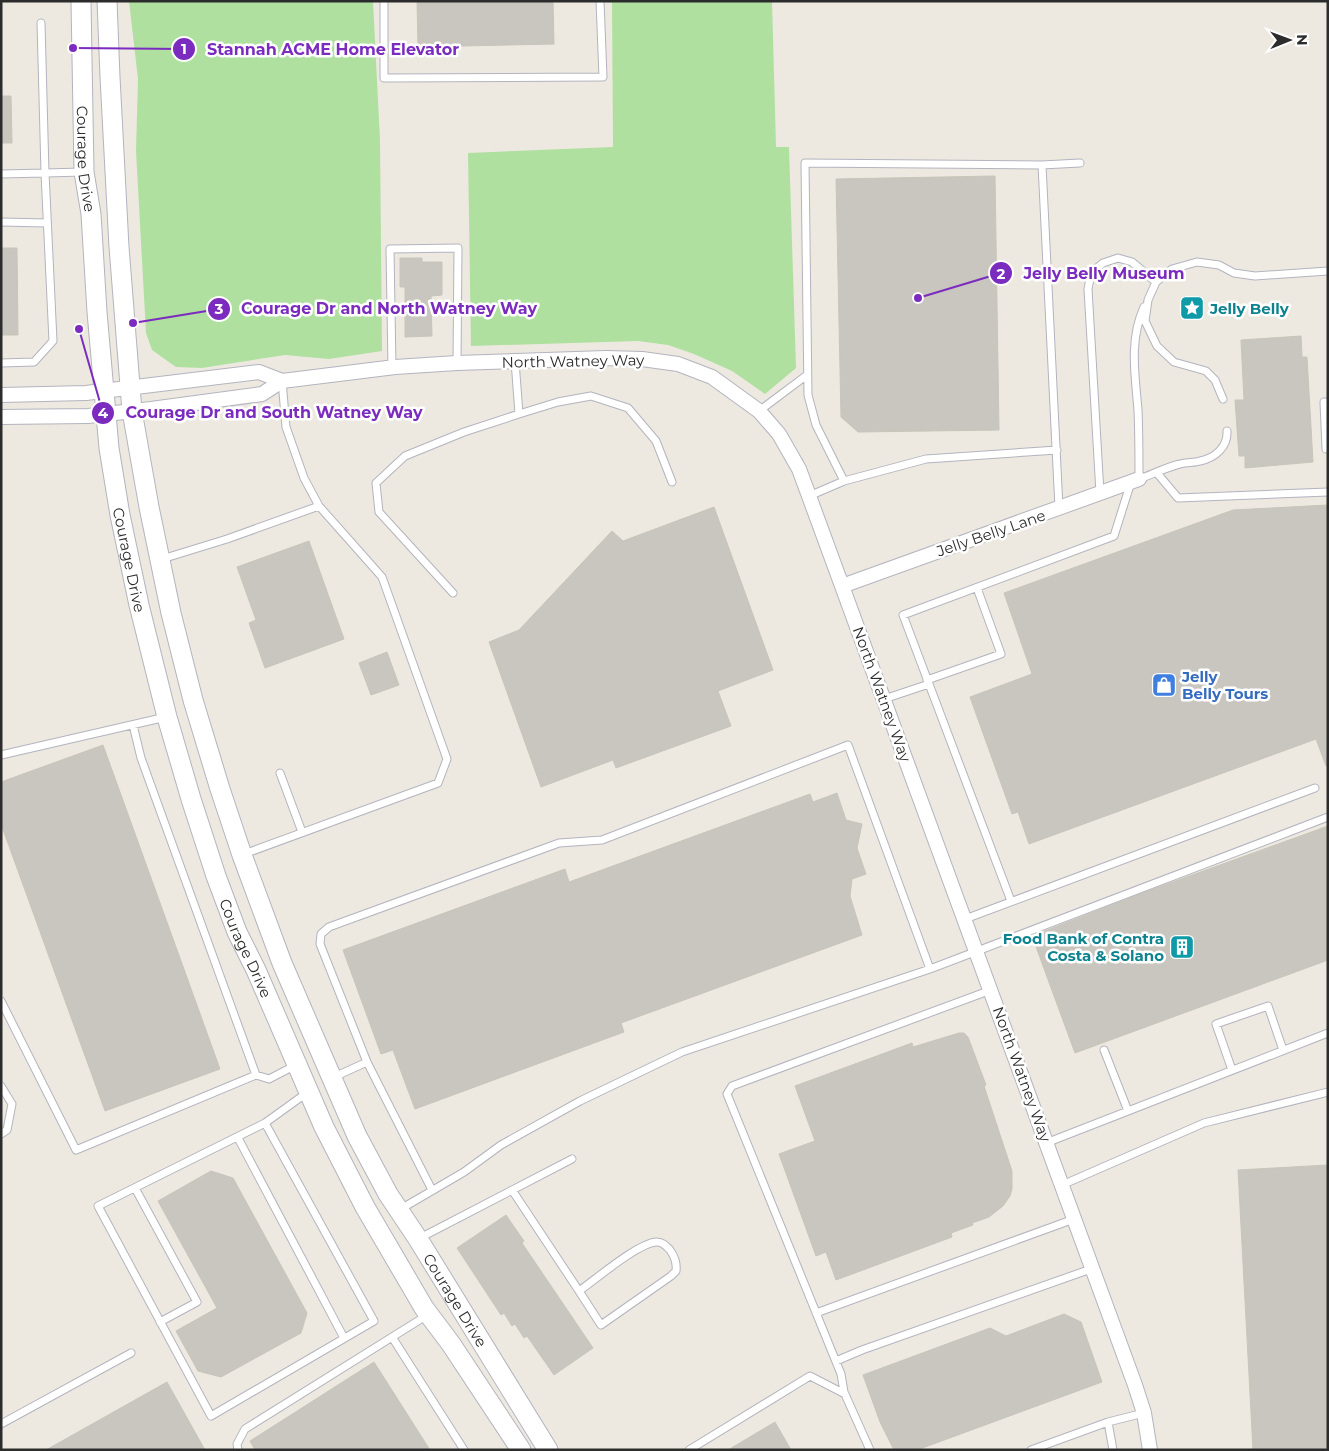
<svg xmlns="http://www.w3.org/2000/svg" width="1329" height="1451" viewBox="0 0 1329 1451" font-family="Montserrat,sans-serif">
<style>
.green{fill:#afe0a0}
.building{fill:#c9c5bf;stroke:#c8c5b9}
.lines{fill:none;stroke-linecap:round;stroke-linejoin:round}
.lane-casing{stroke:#b3b4bf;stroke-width:9}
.street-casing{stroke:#b3b4bf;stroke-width:16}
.secondary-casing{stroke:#b3b4bf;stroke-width:21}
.lane{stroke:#fff;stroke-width:7}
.street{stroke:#fff;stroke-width:14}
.secondary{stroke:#fff;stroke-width:19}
.labels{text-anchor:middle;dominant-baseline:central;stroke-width:5;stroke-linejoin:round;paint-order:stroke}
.street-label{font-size:15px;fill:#2c2c2c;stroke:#fff}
.culture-label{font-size:15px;font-weight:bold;fill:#0d838f;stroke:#fff;text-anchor:start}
.shop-label{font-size:15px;font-weight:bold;fill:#366cbe;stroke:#fff;text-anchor:start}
.leader{fill:none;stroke:#7b2cbf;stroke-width:2}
.callout-dot{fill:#7b2cbf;stroke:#fff;stroke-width:2}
.mark-label{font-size:15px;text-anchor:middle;font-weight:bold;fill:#fff}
.callout-label{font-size:16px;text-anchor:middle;font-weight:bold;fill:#7b2cbf;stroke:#fff;stroke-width:5;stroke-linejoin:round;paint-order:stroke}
</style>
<rect width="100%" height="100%" fill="#ede9e0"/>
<path class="green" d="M 129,1 L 373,1 L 380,140 L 382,351 L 329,359 L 285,355 L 202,368 L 176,367 L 152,350 L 146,333 L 136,151 L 138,79 Z
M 612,1 L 772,1 L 776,147 L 789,147 L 796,368 L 765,394 L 732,371 L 694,354 L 668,345 L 638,341 L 471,346 L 468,153 L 613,147 Z"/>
<path class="building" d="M 417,1 L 553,1 L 554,44 L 418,47 Z
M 1,96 L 11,96 L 12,143 L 1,143 Z
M 995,176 L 999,430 L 858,432 L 841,417 L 836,179 Z
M 1,248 L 17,248 L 18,335 L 1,335 Z
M 400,258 L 422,258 L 422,262 L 442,262 L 442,295 L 431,296 L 432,336 L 405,337 L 405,287 L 400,287 Z
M 1301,336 L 1302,357 L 1307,357 L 1313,462 L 1245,468 L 1245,456 L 1239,456 L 1235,400 L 1244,400 L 1241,340 Z
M 1328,505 L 1328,766 L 1326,766 L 1316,739 L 1029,844 L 1018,812 L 1012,814 L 970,697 L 1032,674 L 1004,593 L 1233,510 Z
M 714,507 L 773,670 L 718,691 L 731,726 L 616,768 L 613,760 L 541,787 L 489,642 L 519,630 L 612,531 L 623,541 Z
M 309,541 L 344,639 L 265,668 L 249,623 L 256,620 L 237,567 Z
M 387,652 L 399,685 L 371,695 L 359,663 Z
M 103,745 L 220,1069 L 105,1111 L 1,824 L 1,782 Z
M 837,793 L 846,820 L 862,824 L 857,848 L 866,874 L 852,879 L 850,896 L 862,935 L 621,1023 L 624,1032 L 415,1109 L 393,1050 L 381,1054 L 343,950 L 565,869 L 569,882 L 810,794 L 813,802 Z
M 1328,826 L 1328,960 L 1075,1053 L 1032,936 L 1145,892 Z
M 959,1033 L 964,1033 L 968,1037 L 986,1085 L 984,1086 L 1012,1171 L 1012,1189 L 1010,1196 L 1003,1206 L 989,1217 L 972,1223 L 973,1225 L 951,1233 L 952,1237 L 836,1280 L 826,1252 L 816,1256 L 779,1154 L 815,1141 L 795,1086 L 912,1043 L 913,1047 Z
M 1328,1165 L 1328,1450 L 1253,1450 L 1238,1170 Z
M 211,1171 L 233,1178 L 307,1313 L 301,1333 L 221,1377 L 198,1371 L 176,1331 L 217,1308 L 158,1201 Z
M 506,1215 L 524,1241 L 522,1243 L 593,1348 L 554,1375 L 527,1336 L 524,1338 L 515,1324 L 512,1326 L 504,1313 L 501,1315 L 457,1248 Z
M 1064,1314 L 1081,1322 L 1102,1382 L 917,1450 L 894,1450 L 880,1422 L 863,1375 L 990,1328 L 1006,1336 Z
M 374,1362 L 430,1450 L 255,1450 L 250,1441 Z
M 167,1382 L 205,1450 L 46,1450 Z
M 775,1422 L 791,1450 L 728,1450 Z"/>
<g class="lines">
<defs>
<path id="lane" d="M 384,1 L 384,78 L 603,77 L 600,1
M 1,174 L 45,173 L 41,23
M 1,222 L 47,223
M 1144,307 C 1129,340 1135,374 1138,410 C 1139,433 1139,456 1139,479 C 1153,474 1167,467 1180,464 C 1187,462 1194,463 1200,461 C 1215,458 1228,447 1227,431
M 1,363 L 34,362 L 53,341 L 45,173 L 83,172
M 392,367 L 390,249 L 458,248 L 457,363
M 282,381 L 286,427 L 304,478 L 319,506
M 1223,399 L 1215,380 L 1206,371 L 1174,362 L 1157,346 L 1145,321 L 1148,300 L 1156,282 L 1172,269 L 1197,262 L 1219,265 L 1234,273 L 1255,276 L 1328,271
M 759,411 L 807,375
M 519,414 L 558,402 L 591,396 L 628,408 L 656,441 L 672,482
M 1326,449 L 1324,402 L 1328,402
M 1157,473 L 1178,498 L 1328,492
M 844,481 L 816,425 L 808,395 L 805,163 L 1042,165
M 1100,493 L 1088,289 L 1091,273 L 1103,263 L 1118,258 L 1132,262 L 1156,282
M 809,496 L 844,481 L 926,459 L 1057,450
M 1059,508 L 1042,165 L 1080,163
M 162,559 L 227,539 L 319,506 L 382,577 L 447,759 L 438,783 L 244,854
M 453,593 L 379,512 L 376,483 L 405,456 L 464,432 L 519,414 L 515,361
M 927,680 L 1001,654 L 977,588
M 929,684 L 903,615 L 1114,536 L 1131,482
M 884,699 L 929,684 L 1011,901
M 133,725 L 141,758 L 256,1075
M 1,755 L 166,717
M 280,773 L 302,832
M 965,919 L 1315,788
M 1,1001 L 76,1150 L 256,1075 L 269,1079 L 296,1065
M 1104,1050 L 1128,1111
M 1232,1070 L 1216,1024 L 1268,1006 L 1283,1050
M 334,1077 L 367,1062
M 1,1086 L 12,1104 L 7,1130 L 1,1134
M 265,1123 L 98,1206 L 211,1416 L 374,1321 L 265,1123 L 308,1092
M 238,1138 L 344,1338
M 1046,1143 L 1328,1033
M 1062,1185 L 1204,1123 L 1328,1092
M 135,1188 L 197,1302 L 160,1322
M 432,1190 L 367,1062 L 320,944 L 321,934 L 329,927 L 559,843 L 602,840 L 848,745 L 930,969
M 512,1190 L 579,1291 C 595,1280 639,1242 657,1242 C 663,1242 666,1246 670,1250 C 675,1257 677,1263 676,1271 L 671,1276 L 601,1325 L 579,1291
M 399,1210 L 464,1172 L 501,1145 L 580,1101 L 682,1052 L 930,969 L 1328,817
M 418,1239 L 572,1159
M 816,1313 L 1074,1219
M 392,1337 L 464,1450
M 836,1361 L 862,1350 L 1091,1269
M 1,1424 L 131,1353
M 238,1450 L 237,1444 L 245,1429 L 429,1314
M 689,1450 L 810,1376 L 845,1394
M 870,1450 L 844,1392 L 841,1374 L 727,1094 L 732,1086 L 991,990
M 1031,1450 L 1108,1422
M 1113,1450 L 1108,1422 L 1144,1413"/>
<path id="street" d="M 1,395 L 86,393 L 259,372 L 282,381 L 395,367 L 457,363 L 606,358 L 642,359 L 678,364 L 712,377 L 759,411 L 779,434 L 799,469 L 809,496 L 1135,1385 L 1144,1413 L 1150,1450
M 1,417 L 88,416 L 151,409 L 262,394 L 282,381
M 842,586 L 1139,479"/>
<g id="secondary">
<path id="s1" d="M 81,1 L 84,172 L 91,214 L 97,312 L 109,448 L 120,515 L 139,605 L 167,717 L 191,799 L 216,876 L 237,932 L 256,970 L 324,1127 L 365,1207 L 424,1308 L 451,1344 L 521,1450"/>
<path id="s2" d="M 107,1 L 110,77 L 119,247 L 132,411 L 149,507 L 171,613 L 193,700 L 220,789 L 242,855 L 282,963 L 357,1136 L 388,1194 L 418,1239 L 548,1450"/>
</g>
</defs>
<use href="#lane" class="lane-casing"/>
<use href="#street" class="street-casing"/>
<use href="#secondary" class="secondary-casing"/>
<use href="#lane" class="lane"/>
<use href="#street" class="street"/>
<use href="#secondary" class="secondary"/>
</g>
<defs>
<symbol id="sight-square" viewBox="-11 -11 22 22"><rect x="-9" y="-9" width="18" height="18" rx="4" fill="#0f9aa8" stroke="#fff"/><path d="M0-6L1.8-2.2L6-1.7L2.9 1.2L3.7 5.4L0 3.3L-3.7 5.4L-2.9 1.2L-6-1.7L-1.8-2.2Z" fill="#fff"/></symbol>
<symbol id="shop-square" viewBox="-11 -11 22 22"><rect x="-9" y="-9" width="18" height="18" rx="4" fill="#3f7fe0" stroke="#fff"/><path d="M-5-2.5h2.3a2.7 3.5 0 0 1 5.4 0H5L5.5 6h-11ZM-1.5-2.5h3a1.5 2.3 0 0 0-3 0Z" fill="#fff"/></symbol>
<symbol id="building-square" viewBox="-11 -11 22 22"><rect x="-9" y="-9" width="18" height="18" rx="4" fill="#0f9aa8" stroke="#fff"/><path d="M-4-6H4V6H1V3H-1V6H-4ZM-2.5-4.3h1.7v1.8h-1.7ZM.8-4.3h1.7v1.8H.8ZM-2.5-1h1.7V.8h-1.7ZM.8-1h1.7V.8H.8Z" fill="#fff"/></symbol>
</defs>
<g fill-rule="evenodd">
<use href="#sight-square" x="1178" y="294" width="28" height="28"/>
<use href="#shop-square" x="1150" y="671" width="28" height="28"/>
<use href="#building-square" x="1168" y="933" width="28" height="28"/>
</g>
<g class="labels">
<g class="street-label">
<text stroke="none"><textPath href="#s1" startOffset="158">Courage Drive</textPath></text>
<text transform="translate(573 361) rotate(-1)">North Watney Way</text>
<text transform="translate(991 533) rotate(-19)">Jelly Belly Lane</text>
<text stroke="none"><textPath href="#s1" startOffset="562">Courage Drive</textPath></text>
<text transform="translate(882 694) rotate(70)">North Watney Way</text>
<text stroke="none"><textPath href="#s1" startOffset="968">Courage Drive</textPath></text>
<text transform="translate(1022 1074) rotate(70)">North Watney Way</text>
<text stroke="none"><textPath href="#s2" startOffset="1364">Courage Drive</textPath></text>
</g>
<g class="culture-label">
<text x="1210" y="308">Jelly Belly</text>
<text x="1164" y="938" text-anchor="end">Food Bank of Contra<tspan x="1164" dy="17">Costa &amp; Solano</tspan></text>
</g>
<g class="shop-label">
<text x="1182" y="676">Jelly<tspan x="1182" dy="17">Belly Tours</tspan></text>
</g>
</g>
<path class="leader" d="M73 48L184 49M918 298L1001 273M133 323L219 309M79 329L103 413"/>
<g class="callout-dot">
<circle cx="73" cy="48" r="5"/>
<circle cx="918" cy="298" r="5"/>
<circle cx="133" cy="323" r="5"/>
<circle cx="79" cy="329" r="5"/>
<circle cx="184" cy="49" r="12"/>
<circle cx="1001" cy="273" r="12"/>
<circle cx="219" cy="309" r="12"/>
<circle cx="103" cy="413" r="12"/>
</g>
<g class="mark-label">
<text x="184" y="54">1</text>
<text x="1001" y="279">2</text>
<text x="219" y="314">3</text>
<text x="103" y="418">4</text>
</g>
<g class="callout-label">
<text x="333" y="55">Stannah ACME Home Elevator</text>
<text x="1104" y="279">Jelly Belly Museum</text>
<text x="389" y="314">Courage Dr and North Watney Way</text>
<text x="274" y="418">Courage Dr and South Watney Way</text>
</g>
<rect width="1329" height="1451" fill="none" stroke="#2c2c2c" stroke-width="5"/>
<g transform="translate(1289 40) rotate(89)" stroke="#ffffff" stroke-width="4" paint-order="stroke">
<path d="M0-4L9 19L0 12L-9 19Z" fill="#2c2c2c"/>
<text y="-8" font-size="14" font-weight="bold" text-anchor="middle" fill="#2c2c2c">N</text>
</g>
</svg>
